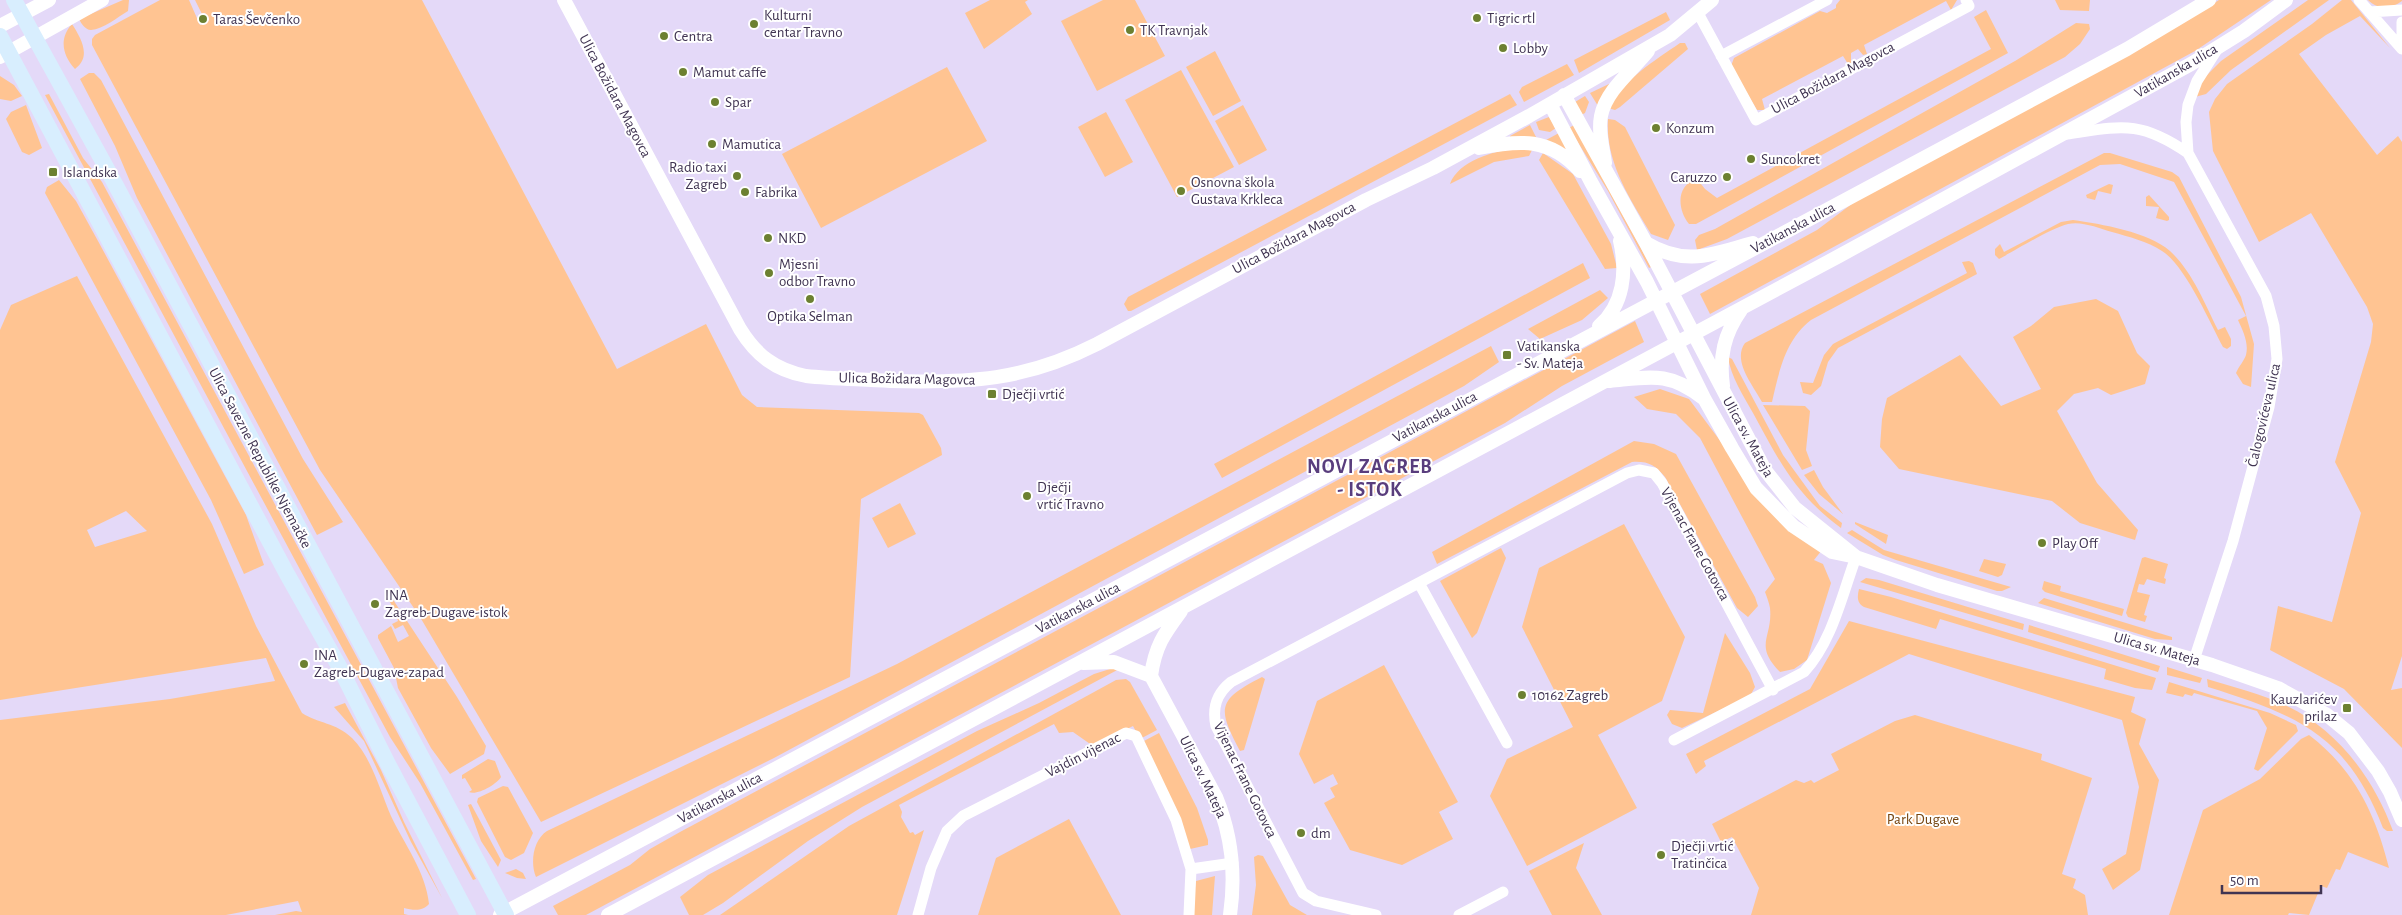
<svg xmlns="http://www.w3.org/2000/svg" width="2402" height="915" viewBox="0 0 2402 915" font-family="'Alegreya Sans',sans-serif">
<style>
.green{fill:#ffc492;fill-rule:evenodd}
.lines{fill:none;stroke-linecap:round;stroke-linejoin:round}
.minor{stroke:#fff;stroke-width:11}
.tertiary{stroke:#fff;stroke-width:14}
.secondary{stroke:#d8eefe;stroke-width:16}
.poi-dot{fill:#6c8031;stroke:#fff;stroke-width:2}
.labels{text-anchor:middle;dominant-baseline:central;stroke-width:4;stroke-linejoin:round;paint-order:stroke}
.poi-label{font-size:15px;fill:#403452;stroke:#fff;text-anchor:start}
.street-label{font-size:15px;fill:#403452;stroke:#fff}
.park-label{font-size:15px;fill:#774611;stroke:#fff}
.district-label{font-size:20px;font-weight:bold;letter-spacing:1px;fill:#593d7d;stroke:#fff}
</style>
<rect width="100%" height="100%" fill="#e4d9f8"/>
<path class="green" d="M 123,0 L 129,0 L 128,11 C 118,17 103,29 91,30 C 85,30 81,23 79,19 Z
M 160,0 L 189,0 L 200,25 L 209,20 L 205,13 L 202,14 L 195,0 L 422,0 L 617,369 L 706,324 L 742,395 L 757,407 L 919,413 L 923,415 L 941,448 L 942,455 L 861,499 L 850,677 L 541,822 L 420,617 L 320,470 L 92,45 L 92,39 L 95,35 Z
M 990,0 L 1028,0 L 1025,2 L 1032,14 L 984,49 L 965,13 Z
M 1103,0 L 1135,0 L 1165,56 L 1097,91 L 1061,21 Z
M 1840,0 L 1957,0 L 1951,10 L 1946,1 L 1864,45 L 1867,54 L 1863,55 L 1858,49 L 1851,53 L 1851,63 L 1848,64 L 1843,56 L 1762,99 L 1765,110 L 1757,110 L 1731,66 L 1734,58 L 1820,11 L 1827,13 L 1836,8 L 1836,5 Z
M 2055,0 L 2090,0 L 2089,11 L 2060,10 Z
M 2219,0 L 2271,0 L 2195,51 L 1710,314 L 1700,294 L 1817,230 L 1857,200 L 2180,25 Z
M 2308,0 L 2329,0 L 2231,70 L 2206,94 L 2195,97 L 2203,79 L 2221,61 Z
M 2342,0 L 2351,0 L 2390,48 L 2360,16 L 2326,35 L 2299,54 L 2377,155 L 2398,136 L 2402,142 L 2402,656 L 2391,690 L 2402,688 L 2402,748 L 2344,689 L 2270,650 L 2278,606 L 2332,622 L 2361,513 L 2335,462 L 2371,342 L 2373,324 L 2367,307 L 2311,213 L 2259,242 L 2213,151 L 2209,112 L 2215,99 L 2227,84 L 2312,24 Z
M 2368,0 L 2402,0 L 2402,1 C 2391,9 2378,10 2368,0 Z
M 1986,10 L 2008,53 L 1696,224 L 1689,224 C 1677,209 1676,185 1697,179 L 1705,189 L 1717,198 L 1991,49 L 1974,17 Z
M 1666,12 L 1670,20 L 1579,73 L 1574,60 Z
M 2076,23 L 2089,24 L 2090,29 L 2080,44 L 2065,57 L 1727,239 L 1697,250 L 1695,240 L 1699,235 L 1715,229 L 2015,61 Z
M 72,24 C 81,38 92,57 75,69 C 62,55 59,38 72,24 Z
M 1680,43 L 1685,43 L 1688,49 L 1620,107 L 1615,110 L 1608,108 C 1623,80 1654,61 1680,43 Z
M 1215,51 L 1241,101 L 1213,116 L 1186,67 Z
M 1567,64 L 1574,75 L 1524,102 L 1519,92 L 1522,87 Z
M 947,67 L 987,141 L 821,228 L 782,154 Z
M 1181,70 L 1234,167 L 1177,197 L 1125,100 Z
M 89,73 L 94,73 L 101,80 L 303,459 L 343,522 L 317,535 L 137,198 L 115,146 L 80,79 Z
M 0,76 L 14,85 L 22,96 L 11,101 L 0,99 Z
M 1609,84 L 1610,84 L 1598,106 L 1590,93 Z
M 49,94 L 83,158 L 102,182 L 476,879 L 473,880 L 420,783 L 390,737 L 45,95 Z
M 1510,94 L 1517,105 L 1131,311 L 1128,311 L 1124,304 L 1128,297 Z
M 1585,96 L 1589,102 L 1585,113 L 1579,116 L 1575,102 Z
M 26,105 L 42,148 L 29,155 L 22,152 L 6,119 L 11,112 Z
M 1243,105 L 1267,150 L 1239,165 L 1215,121 Z
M 1106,112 L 1133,162 L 1105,177 L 1078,127 Z
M 1549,117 L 1556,128 L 1550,132 L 1539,130 L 1536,122 Z
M 1608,119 L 1615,120 L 1625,127 L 1675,225 L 1668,240 L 1651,234 C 1630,199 1605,162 1608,119 Z
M 1530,125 L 1537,139 L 1510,138 L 1510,136 Z
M 1574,125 L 1651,267 L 1649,268 L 1608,191 L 1569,128 Z
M 1559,133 L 1571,156 L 1546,140 Z
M 1516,148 L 1532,150 L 1529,156 L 1494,162 L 1450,184 C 1458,161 1494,151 1516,148 Z
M 1543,153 L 1573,174 L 1611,244 L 1617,268 L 1605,269 L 1539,160 Z
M 2104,153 L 2110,153 L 2172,172 L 2179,177 L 2241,297 L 2254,344 L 2251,387 L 2243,384 L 2236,373 C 2239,366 2244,361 2246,355 C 2249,343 2243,331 2238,320 L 2246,316 L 2174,182 L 2120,164 L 2100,165 L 1811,320 C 1785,340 1779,372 1772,402 L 1762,402 C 1753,385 1732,361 1745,343 Z
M 59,180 L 76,201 L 98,241 L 246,515 L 264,565 L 244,574 L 211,500 L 45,193 L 47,187 Z
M 2109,184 L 2113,185 L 2111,194 L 2098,191 L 2095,200 L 2087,198 L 2086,195 Z
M 2149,195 L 2169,217 L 2169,220 L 2167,221 L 2156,218 L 2159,207 L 2146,206 L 2146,197 Z
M 2073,220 C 2101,224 2149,232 2170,251 C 2192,271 2205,304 2218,330 L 2225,327 L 2231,339 L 2231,346 L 2227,349 L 2223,347 C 2210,323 2185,265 2162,251 C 2147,241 2129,237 2112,232 C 2098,228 2082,221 2068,224 C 2051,228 2016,250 1999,259 L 1995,255 L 1995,249 L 2000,244 L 2004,252 L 2061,222 Z
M 1969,261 L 1973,263 L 1977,274 L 1838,348 L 1828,362 L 1821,386 L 1811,395 L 1803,393 L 1800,382 L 1813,383 L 1824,355 L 1833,344 L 1967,273 L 1962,262 Z
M 1583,263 L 1590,278 L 1222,478 L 1214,464 Z
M 77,276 L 212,524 L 256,626 L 302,713 C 319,724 335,722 352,738 C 372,758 380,791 391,816 C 404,844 426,872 429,904 C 422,912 413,910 404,908 L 404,914 L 408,915 L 275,915 L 296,911 L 302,912 L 298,901 L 226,915 L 0,915 L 0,720 L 170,699 L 275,681 L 266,658 L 0,700 L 0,330 L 11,305 ZM 126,511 L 147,531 L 95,547 L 87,530 Z
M 1600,290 L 1608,298 L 1582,320 L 1540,339 L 1528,329 Z
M 2096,299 L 2118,311 L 2137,353 L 2150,366 L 2145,384 L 2111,395 L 2098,388 L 2074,394 L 2057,411 L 2097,483 L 2138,530 L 2135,540 L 2080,523 L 2052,501 L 1899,469 L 1880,447 L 1882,419 L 1887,398 L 1960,355 L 2001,406 L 2041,389 L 2013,337 L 2031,326 L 2054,307 Z
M 1635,321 L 1644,342 L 1562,386 L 1505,423 L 586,915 L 558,915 L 553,906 L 630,865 L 650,849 L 680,832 Z
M 1491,346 L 1499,362 L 1464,386 L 774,758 L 536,877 C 530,863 533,840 547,831 L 897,664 Z
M 1728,357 L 1732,359 L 1783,455 L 1820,506 L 1842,523 L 1841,528 C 1794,493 1780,462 1753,413 C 1743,395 1731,377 1728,357 Z
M 1660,389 L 1689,399 L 1730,454 L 1822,550 L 1814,560 L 1823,564 L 1831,583 L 1807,660 L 1794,669 L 1780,672 C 1753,644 1773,638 1770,608 C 1769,603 1767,597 1765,592 L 1775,579 L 1700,438 L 1676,414 L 1647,409 L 1634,397 Z
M 1763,405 L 1805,406 L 1810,411 L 1806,450 L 1812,466 L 1802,470 Z
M 1634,441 L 1654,444 L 1676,454 L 1755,597 L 1758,606 L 1748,617 L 1737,608 L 1665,477 C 1655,465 1648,461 1632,462 L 1437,564 L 1432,552 Z
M 1814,470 L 1823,487 L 1843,514 L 1819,494 L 1804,475 Z
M 900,503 L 916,534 L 888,548 L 872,518 Z
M 1855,522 L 1888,535 L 1886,544 L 1855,524 Z
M 1624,524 L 1685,637 L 1662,701 L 1598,735 L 1637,808 L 1527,866 L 1490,796 L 1507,759 L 1573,727 L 1522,627 L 1539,568 Z
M 1852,530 L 1884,550 L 2011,587 L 2002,591 L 1997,591 L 1896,560 L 1883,555 L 1847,533 Z
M 1501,548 L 1506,558 L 1477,633 L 1472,638 L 1440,581 Z
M 2145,557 L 2168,564 L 2164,578 L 2166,579 L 2165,584 L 2147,579 L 2144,585 L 2139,584 L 2137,592 L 2150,595 L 2144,615 L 2147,616 L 2145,622 L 2128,617 L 2126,613 L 2142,558 Z
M 1984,559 L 2006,564 L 2002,575 L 1998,577 L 1979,571 Z
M 1866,578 L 1879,580 L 2024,624 L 2023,630 L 1860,582 Z
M 2044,581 L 2061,586 L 2060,591 L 2124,609 L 2122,616 L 2045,592 L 2042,589 Z
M 1859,589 L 1891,597 L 2156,678 L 2152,690 L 2135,688 L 2104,679 L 2106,669 L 1940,619 L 1936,629 L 1864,607 C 1857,603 1857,597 1859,589 Z
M 388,592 L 457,697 L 486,746 L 484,754 L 450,774 L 431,748 L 398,688 L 394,668 L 378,638 L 378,635 L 391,626 L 398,642 L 409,636 L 403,625 L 395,629 L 392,624 L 398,621 L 397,618 L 399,617 L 385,594 Z
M 2044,598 L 2172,637 L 2172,640 L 2155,639 L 2038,603 Z
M 1849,621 L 2135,697 L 2131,712 L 2146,719 L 2139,744 L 2159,780 L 2140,870 L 2113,890 L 2102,869 L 2126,854 L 2139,787 L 2122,720 L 1909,654 L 1704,761 L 1706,766 L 1696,774 L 1686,754 L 1810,689 Z
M 2029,625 L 2160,666 L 2158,672 L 2028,632 Z
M 1725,633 L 1750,673 L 1755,687 L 1750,696 L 1682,728 L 1672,724 L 1667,715 L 1670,710 L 1703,713 Z
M 1384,665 L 1458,802 L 1439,812 L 1453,839 L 1402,865 L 1350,850 L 1324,803 L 1335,797 L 1330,788 L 1338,784 L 1333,774 L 1314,784 L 1299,754 L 1317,701 Z
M 2167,667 L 2202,678 L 2200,683 L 2167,675 Z
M 1121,668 L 862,807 L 808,841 L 723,903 L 703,915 L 689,915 L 680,897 L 708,875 L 977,731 L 1039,703 L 1094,674 L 1110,669 Z
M 1262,677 L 1265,679 L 1244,750 L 1240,751 C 1217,708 1217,700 1262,677 Z
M 1126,679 L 1130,682 L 1157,730 L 1140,739 L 1133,726 L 1093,746 L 1073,732 L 1059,733 L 1054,724 L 899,805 L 902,812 L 901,817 L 910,833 L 913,832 L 915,835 L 924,830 L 897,915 L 720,915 L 849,826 L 1116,680 Z
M 2207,679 C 2234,687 2261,694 2287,706 C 2338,730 2374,779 2393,831 L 2387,831 L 2383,828 C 2347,735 2297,715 2208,687 Z
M 2169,682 L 2270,713 L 2296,725 L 2298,731 L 2258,771 L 2254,769 L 2267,728 L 2257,711 L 2194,693 L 2192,696 L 2185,694 L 2183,697 L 2166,693 Z
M 345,703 L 381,770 L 404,822 L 442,898 L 411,842 L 364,741 L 334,707 Z
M 1915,715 L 2042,754 L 2041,760 L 2092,778 L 2062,874 L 2076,879 L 2073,888 L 2085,895 L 2088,915 L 1751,915 L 1759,888 L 1732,837 L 1721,842 L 1712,824 L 1796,780 L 1804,783 L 1811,780 L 1814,783 L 1839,770 L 1831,754 L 1895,721 Z
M 1159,733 L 1197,808 L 1208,840 L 1208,845 L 1190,849 L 1142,742 Z
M 2309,735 C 2354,769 2376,815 2389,868 L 2348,852 L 2340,870 L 2336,869 L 2327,888 L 2321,886 L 2309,915 L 2289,913 L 2288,915 L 2169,915 L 2203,810 L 2260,779 L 2301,739 Z
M 488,759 L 495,761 L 501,777 C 497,784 477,796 469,792 L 472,790 L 465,778 L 462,779 L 462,775 Z
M 503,786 L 508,787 L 533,833 L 524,853 L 511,860 L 505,857 L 477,802 L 478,798 Z
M 471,804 L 501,860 L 498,867 L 481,841 L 468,805 Z
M 1069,819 L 1121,915 L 978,915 L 996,858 Z
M 1584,843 L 1576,868 L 1602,915 L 1552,915 L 1529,871 Z
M 1258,855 L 1263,856 L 1290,905 L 1307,915 L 1252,915 L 1256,885 L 1254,857 Z
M 516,869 L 523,873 L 526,879 L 517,878 L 505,873 Z
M 1215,876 L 1212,915 L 1191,915 L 1196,881 Z"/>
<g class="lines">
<path class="minor" d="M 2359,0 L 2402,49
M 2369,12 L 2402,10
M 1698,13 L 1756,120 L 1969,6 L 1966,0
M 2402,22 L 2402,44
M 1721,56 L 1827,0
M 2067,134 C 2122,126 2140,120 2188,153
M 1419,583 L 1507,743
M 2194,660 L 2233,541 L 2269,407 L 2277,359 L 2274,326 L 2266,296 L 2188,153 L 2186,122 L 2188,105 L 2197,81 L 2218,48
M 1674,740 L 1804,672 C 1832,642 1842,595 1856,557
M 918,915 L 931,868 L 947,831 L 963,816 L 1126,733 L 1136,736 L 1176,820 L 1191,869 L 1233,863
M 1189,915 L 1191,869
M 1376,915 L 1316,901 L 1303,893 L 1216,726 C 1212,708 1216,694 1231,682 L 1627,473 L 1639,470 L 1654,473 L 1662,483 L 1773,690
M 1459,915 L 1503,892"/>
<path class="tertiary" d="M 564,0 L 740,329 C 756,355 775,370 806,376 C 834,379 862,379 890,381 C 970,383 1024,381 1097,344 L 1366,200 L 1433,168 L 1529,116 L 1670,35 L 1712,0
M 0,26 L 49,0
M 0,57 L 102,0
M 1564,95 L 1646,243 L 1765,470 L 1795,508 L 1856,557
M 1550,104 L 1591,182 L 1647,282 L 1705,400 L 1732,448 L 1756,488 L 1793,526 L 1832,552 L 1856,557 L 1937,585 L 2212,665 L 2278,688 L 2327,715 L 2349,733 L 2378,771 L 2390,792 L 2402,820
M 1479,148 C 1519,140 1550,137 1580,171
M 1605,163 C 1603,148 1598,132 1601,116 C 1606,90 1633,70 1648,51
M 1646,243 C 1686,267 1712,254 1753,243
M 1599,326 C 1624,305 1627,271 1620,241
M 1610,381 C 1650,377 1669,371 1703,398
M 1723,386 C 1719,357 1724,334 1741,310
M 1083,663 L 1114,662 L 1151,676
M 1151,676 L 1216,797 C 1232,836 1236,873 1230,915
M 1151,676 C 1155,646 1164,634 1181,611
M 500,915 L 1778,236 L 2127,49 L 2209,0
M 608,915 L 1839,256 L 2191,64 L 2244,31 L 2286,0"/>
<path class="secondary" d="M 14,0 L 106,167 L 506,915
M 0,36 L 287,574 L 340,668 L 388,764 L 468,915"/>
</g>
<g class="poi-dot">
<circle cx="1477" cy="18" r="5"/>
<circle cx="203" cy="19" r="5"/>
<circle cx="754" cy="24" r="5"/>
<circle cx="1130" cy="30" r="5"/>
<circle cx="664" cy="36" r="5"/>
<circle cx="1503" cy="48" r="5"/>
<circle cx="683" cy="72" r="5"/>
<circle cx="715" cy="102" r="5"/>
<circle cx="1656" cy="128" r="5"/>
<circle cx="712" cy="144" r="5"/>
<circle cx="1751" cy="159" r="5"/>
<rect x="48" y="167" width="10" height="10" rx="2.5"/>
<circle cx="737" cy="176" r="5"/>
<circle cx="1727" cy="177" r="5"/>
<circle cx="1181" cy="191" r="5"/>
<circle cx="745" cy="192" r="5"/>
<circle cx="768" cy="238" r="5"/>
<circle cx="769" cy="273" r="5"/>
<circle cx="810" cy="299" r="5"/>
<rect x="1502" y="350" width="10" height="10" rx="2.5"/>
<rect x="987" y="389" width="10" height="10" rx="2.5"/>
<circle cx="1027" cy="496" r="5"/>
<circle cx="2042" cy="543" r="5"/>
<circle cx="375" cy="604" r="5"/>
<circle cx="304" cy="664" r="5"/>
<circle cx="1522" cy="695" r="5"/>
<rect x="2342" y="703" width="10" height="10" rx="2.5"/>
<circle cx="1301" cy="833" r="5"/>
<circle cx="1661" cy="855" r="5"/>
</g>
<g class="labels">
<g class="poi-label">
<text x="764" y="15">Kulturni<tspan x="764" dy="17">centar Travno</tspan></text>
<text x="1487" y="18">Tigric rtl</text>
<text x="213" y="19">Taras Ševčenko</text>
<text x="1140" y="30">TK Travnjak</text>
<text x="674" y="36">Centra</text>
<text x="1513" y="48">Lobby</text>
<text x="693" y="72">Mamut caffe</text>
<text x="725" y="102">Spar</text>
<text x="1666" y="128">Konzum</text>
<text x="722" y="144">Mamutica</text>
<text x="1761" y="159">Suncokret</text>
<text x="727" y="167" text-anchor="end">Radio taxi<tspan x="727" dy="17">Zagreb</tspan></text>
<text x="63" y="172">Islandska</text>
<text x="1717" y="177" text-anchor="end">Caruzzo</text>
<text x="1191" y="182">Osnovna škola<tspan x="1191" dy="17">Gustava Krkleca</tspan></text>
<text x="755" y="192">Fabrika</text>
<text x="778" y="238">NKD</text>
<text x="779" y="264">Mjesni<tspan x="779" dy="17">odbor Travno</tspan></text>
<text x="810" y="316" text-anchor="middle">Optika Selman</text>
<text x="1517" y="346">Vatikanska<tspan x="1517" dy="17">- Sv. Mateja</tspan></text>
<text x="1002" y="394">Dječji vrtić</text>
<text x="1037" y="487">Dječji<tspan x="1037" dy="17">vrtić Travno</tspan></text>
<text x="2052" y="543">Play Off</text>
<text x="385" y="595">INA<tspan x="385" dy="17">Zagreb-Dugave-istok</tspan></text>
<text x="314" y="655">INA<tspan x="314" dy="17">Zagreb-Dugave-zapad</tspan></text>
<text x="1532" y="695">10162 Zagreb</text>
<text x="2337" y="699" text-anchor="end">Kauzlarićev<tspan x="2337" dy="17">prilaz</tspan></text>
<text x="1311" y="833">dm</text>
<text x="1671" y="846">Dječji vrtić<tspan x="1671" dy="17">Tratinčica</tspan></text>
</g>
<g class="street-label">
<text transform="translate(2176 71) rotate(-30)">Vatikanska ulica</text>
<text transform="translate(1833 78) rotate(-28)">Ulica Božidara Magovca</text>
<text transform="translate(615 96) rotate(62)">Ulica Božidara Magovca</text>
<text transform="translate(1793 228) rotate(-28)">Vatikanska ulica</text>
<text transform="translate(1294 238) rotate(-28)">Ulica Božidara Magovca</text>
<text transform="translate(907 379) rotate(1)">Ulica Božidara Magovca</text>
<text transform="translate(2264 415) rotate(-77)">Čalogovićeva ulica</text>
<text transform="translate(1435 417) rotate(-28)">Vatikanska ulica</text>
<text transform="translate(1748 437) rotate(61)">Ulica sv. Mateja</text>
<text transform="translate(260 458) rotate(62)">Ulica Savezne Republike Njemačke</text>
<text transform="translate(1695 544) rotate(61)">Vijenac Frane Gotovca</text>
<text transform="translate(1078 608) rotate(-28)">Vatikanska ulica</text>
<text transform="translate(2157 649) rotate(16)">Ulica sv. Mateja</text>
<text transform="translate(1083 755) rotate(-27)">Vajdin vijenac</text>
<text transform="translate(1203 777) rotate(64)">Ulica sv. Mateja</text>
<text transform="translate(1245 780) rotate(64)">Vijenac Frane Gotovca</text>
<text transform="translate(720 798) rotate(-28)">Vatikanska ulica</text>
</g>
<g class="park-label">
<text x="1923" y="819">Park Dugave</text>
</g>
<g class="district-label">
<text x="1370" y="467">NOVI ZAGREB<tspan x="1370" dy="23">- ISTOK</tspan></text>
</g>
</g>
<path d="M2222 885v8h99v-8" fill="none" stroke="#403452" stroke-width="2.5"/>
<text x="2230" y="885" font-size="15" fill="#403452" stroke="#ffffff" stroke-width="4" paint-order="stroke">50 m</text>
</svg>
